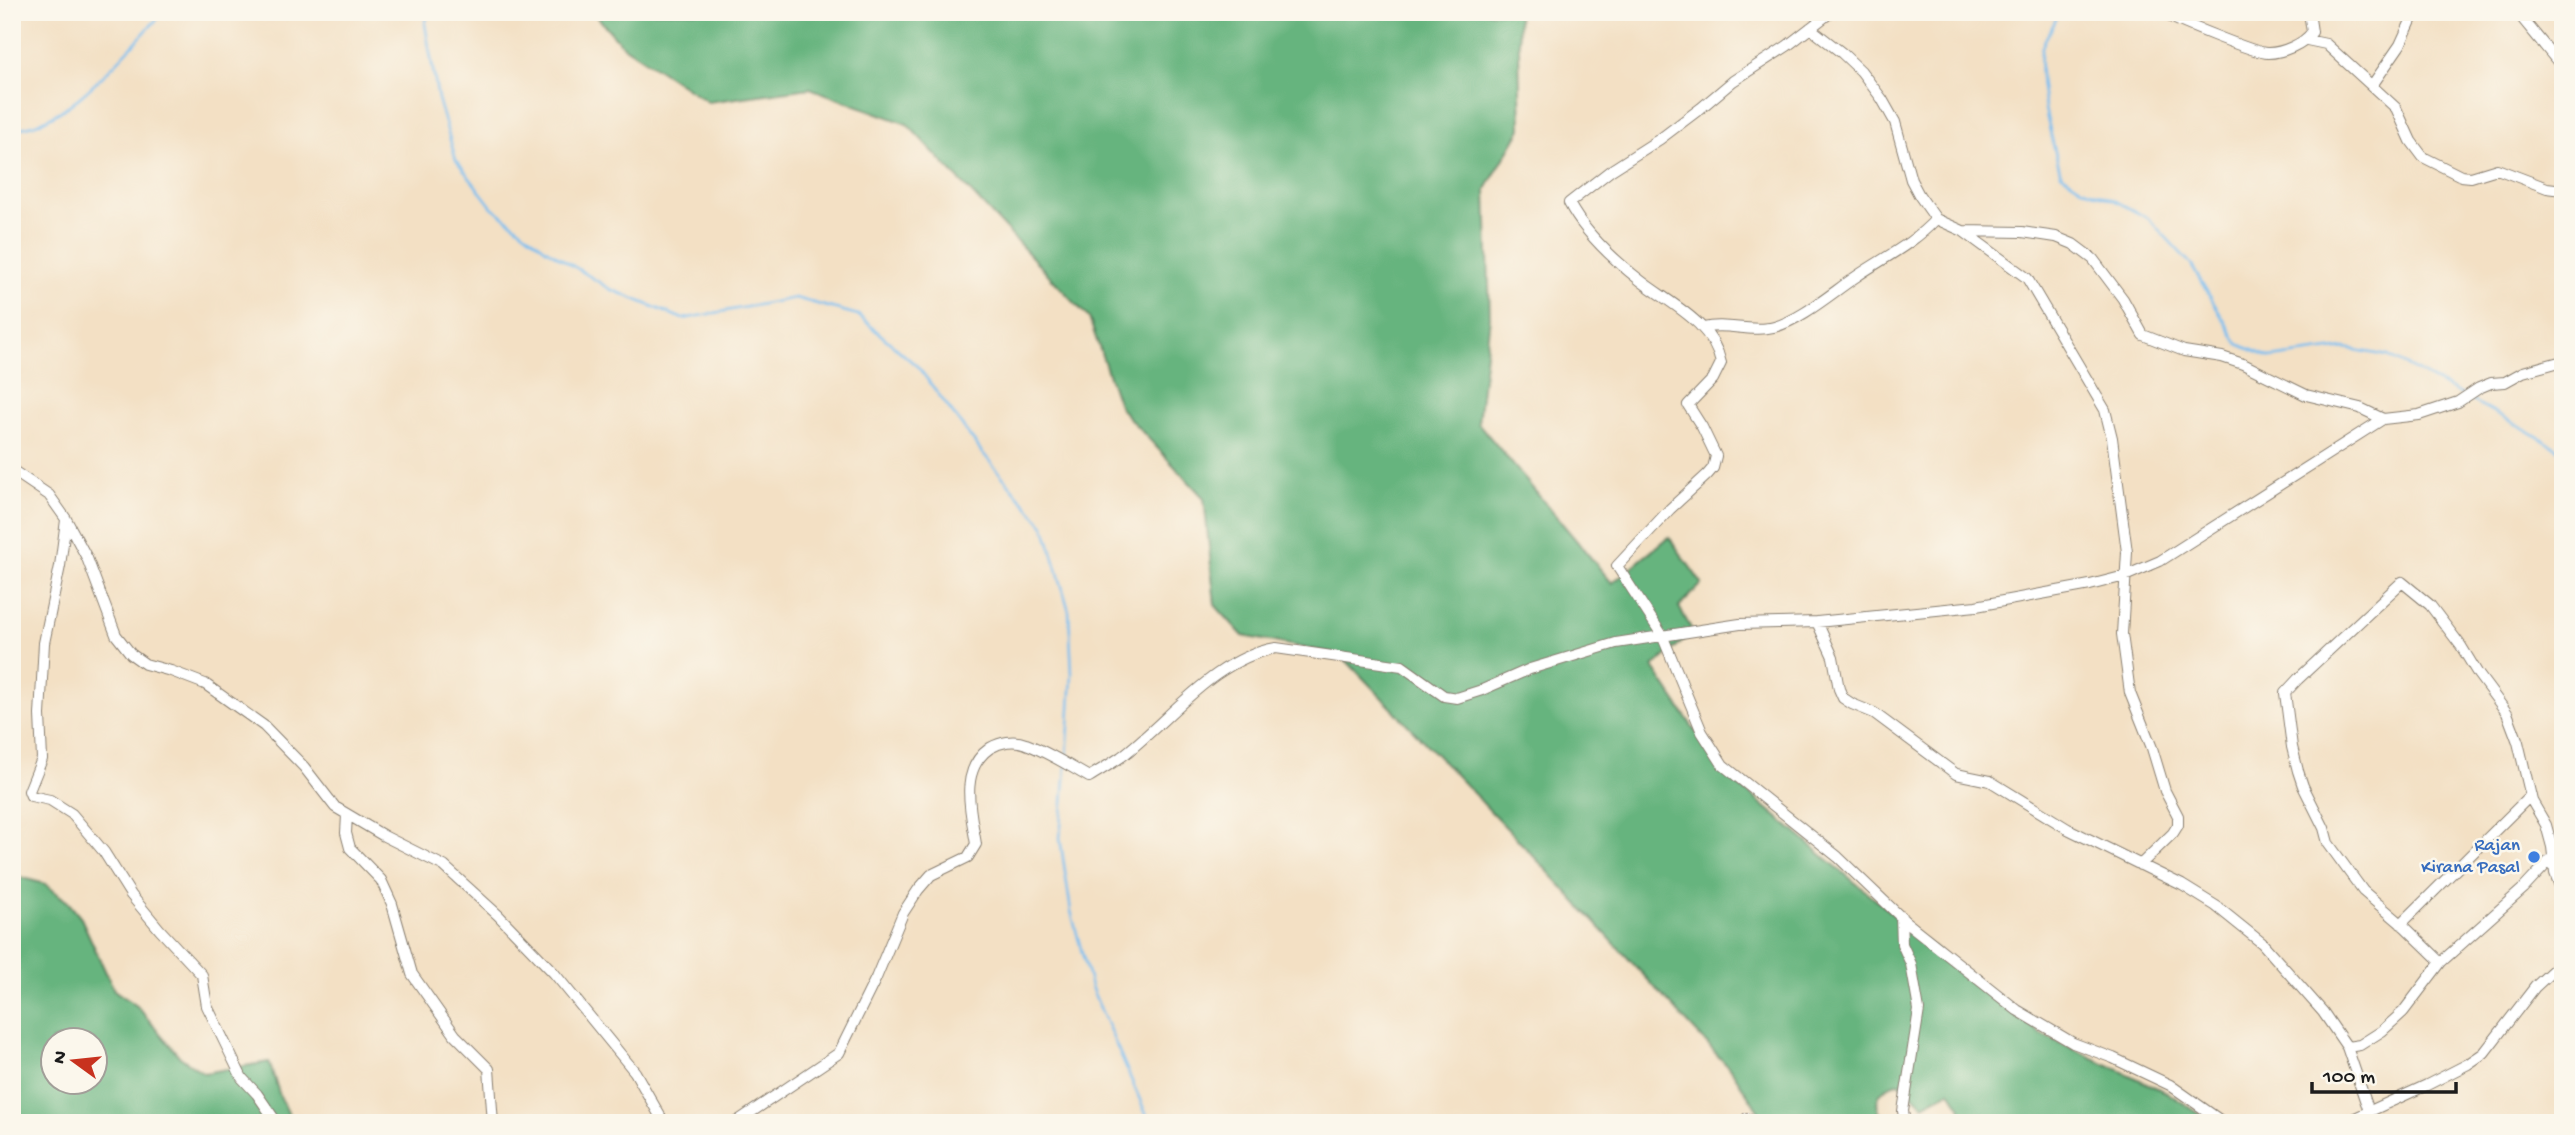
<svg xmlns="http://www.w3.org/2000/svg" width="2575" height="1135" viewBox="0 0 2575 1135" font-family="'Gochi Hand',sans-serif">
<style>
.forest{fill:#66b47e;stroke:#41684d;stroke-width:2;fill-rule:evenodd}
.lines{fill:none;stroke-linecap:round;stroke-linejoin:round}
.stream{stroke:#79bef0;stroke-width:2.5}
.minor-casing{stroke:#887e70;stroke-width:12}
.minor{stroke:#fff;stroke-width:10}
.shop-dot{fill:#3f7fe0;stroke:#fbf7ec;stroke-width:2.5}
.labels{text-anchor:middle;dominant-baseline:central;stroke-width:5;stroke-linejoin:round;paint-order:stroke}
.shop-label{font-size:19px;fill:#366cbe;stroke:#fbf7ec;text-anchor:end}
</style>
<rect width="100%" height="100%" fill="#fbf7ec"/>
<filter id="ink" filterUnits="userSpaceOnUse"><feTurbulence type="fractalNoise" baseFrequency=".0143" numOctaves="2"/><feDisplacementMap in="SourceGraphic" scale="14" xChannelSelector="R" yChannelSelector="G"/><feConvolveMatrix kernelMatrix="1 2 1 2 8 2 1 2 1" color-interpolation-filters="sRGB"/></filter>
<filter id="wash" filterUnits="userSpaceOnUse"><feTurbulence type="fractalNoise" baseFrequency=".00686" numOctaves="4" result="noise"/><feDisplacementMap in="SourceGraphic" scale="28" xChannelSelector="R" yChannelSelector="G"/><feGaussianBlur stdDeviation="1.57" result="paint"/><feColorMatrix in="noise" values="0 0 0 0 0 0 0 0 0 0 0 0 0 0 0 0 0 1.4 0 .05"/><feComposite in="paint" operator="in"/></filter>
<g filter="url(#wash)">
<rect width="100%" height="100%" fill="#f3e0c4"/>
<path class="forest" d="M 593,12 L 1518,12 L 1521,129 L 1486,189 L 1490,317 L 1478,423 L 1612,583 L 1669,537 L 1702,584 L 1679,607 L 1693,632 L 1653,667 L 1721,770 L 1994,999 L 2041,1034 L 2166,1092 L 2214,1123 L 1958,1123 L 1961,1108 L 1950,1091 L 1923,1105 L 1900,1083 C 1888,1084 1874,1094 1878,1108 C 1880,1113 1886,1118 1889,1123 L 1766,1123 L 1733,1072 L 1543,866 L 1341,655 L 1243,636 L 1215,605 L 1204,498 L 1120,408 L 1089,318 L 907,124 L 810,88 L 708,102 L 622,45 Z
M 12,875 L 45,884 L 68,902 L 81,918 L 114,990 L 137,1006 L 180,1057 L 204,1073 L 269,1062 L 280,1096 L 293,1123 L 12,1123 ZM 52,1040 L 94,1040 L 94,1082 L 52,1082 Z"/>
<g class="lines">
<path class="stream" d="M 429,12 L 425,24 L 438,99 L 456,160 L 492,207 L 546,249 L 610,289 L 683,319 L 795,298 L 858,315 L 918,367 L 981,451 L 1045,527 L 1069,611 L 1072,674 L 1067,760
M 2058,12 C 2056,27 2042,38 2041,52 C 2038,92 2051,136 2061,174 L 2082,188 L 2114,200 L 2149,219 L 2190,263 L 2238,344 L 2271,358 L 2345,348 L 2388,356 L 2464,396
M 12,129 C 68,127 127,49 164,12
M 2469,399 L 2527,430 L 2563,452
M 1066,767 L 1060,838 L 1071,911 L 1091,987 L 1150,1123"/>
</g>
</g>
<g filter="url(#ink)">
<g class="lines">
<defs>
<path id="minor" d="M 1831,12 L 1787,46 L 1733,81 L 1701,108 L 1660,139 L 1610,171 L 1569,203 C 1585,234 1614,260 1641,281 C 1672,305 1712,322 1721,363 L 1713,379 L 1688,405 L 1702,427 L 1716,456 L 1713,468 L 1707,475 L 1670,509 L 1617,566 L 1662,635 L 1702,732 L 1723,765 L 1838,857 L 1906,922 L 2017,1010 L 2073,1043 L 2113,1058 L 2170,1085 L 2224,1123
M 2161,12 C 2172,19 2257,54 2268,53 C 2282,53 2304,44 2312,32 L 2309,12
M 2517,12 L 2563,68
M 1810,28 L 1842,53 L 1861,71 L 1882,99 L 1895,122 L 1911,180 L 1919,195 L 1936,219 L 1963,231 L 2022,232 L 2056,237 L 2073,244 L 2093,259 L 2123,299 L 2143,335 L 2184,351 L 2222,357 L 2243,364 L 2306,395 L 2360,408 L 2383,419
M 2307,40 L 2326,44 L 2396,108 L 2411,141 L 2423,157 L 2461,176 L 2471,177 L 2497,169 L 2547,188 L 2563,190
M 2373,84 L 2400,45 L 2415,12
M 1963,231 L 2027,278 L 2105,410 L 2112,438 L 2127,552 L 2122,634 L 2130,693 L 2152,748 L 2165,791 L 2178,816 L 2178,825 L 2173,833 L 2140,865
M 1703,328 C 1726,322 1750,333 1774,327 C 1801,320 1833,292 1857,276 C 1885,257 1913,244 1936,219
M 12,470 L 49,495 L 66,519 L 87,558 L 116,635 L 131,654 L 145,664 L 171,671 L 205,684 L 264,726 L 304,767 L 335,807 L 384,836 L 444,866 L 498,915 L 554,973 L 635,1072 L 664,1123
M 66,520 L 60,566 L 44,643 L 40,715 L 42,759 L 29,791 L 31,796 L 50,800 L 72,814 L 104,852 L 131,895 L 160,930 L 202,975 L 207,1006 L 242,1078 L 257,1094 L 277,1123
M 1817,622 L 1833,657 L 1839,689 L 1843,698 L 1852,704 L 1874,713 L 1956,774 L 1990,781 L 2068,829 L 2182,885 L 2216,906 L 2262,943 L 2323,1012 L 2347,1047 L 2373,1123
M 347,815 L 346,833 L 350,848 L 381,880 L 392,904 L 412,974 L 455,1035 L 489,1069 L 493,1123
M 1901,916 L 1902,944 L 1911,964 L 1919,1010 L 1903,1111 L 1905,1123
M 2401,924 L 2531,795
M 2441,962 L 2405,927 L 2363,891 L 2328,843 L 2324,828 L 2303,786 L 2298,771 L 2292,747 L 2285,693 L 2298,679 L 2402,582 L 2430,605 L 2461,646 L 2478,674 L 2507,713 L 2518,742 L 2532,801 L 2546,825 L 2552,847 L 2555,873 L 2563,894
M 2347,1047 L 2360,1045 L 2382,1031 L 2403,1012 L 2441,962 L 2524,888 L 2563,846
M 735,1123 L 839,1053 L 876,978 L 903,913 L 918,890 L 931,875 L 968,857 L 976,844 C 971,813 958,770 990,748 C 1000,742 1014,739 1026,744 C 1048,752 1069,766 1089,777 C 1100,770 1111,764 1121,757 C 1170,720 1213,659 1276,648 L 1402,666 L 1444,696 L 1457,698 L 1482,690 L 1530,669 L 1616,643 L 1740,624 L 1817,622 L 1976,606 L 2090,585 L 2125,576 L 2160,561 L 2383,419 L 2419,415 L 2458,402 L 2479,388 L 2491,383 L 2505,382 L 2523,372 L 2563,361
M 1747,1123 L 1747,1118
M 2344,1123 L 2427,1085 L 2468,1064 L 2484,1053 L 2535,987 L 2563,961"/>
</defs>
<use href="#minor" class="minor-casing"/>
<use href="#minor" class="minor"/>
</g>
</g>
<circle class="shop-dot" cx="2534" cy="857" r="7"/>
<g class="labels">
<g class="shop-label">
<text x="2520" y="846">Rajan<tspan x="2520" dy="22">Kirana Pasal</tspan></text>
</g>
</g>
<rect width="2575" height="1135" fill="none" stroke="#fbf7ec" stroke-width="42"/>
<g transform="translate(74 1061) rotate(285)"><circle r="33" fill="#fbf7ec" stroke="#a29f99" stroke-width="2"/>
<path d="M0-5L12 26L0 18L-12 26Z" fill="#c8321e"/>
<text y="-10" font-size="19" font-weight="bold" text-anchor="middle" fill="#1c1c1c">N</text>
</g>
<path d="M2312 1082v10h144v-10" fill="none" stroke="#1c1c1c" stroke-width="3.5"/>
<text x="2323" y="1082" font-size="21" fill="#1c1c1c" stroke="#fbf7ec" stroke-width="5" paint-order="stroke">100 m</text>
</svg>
